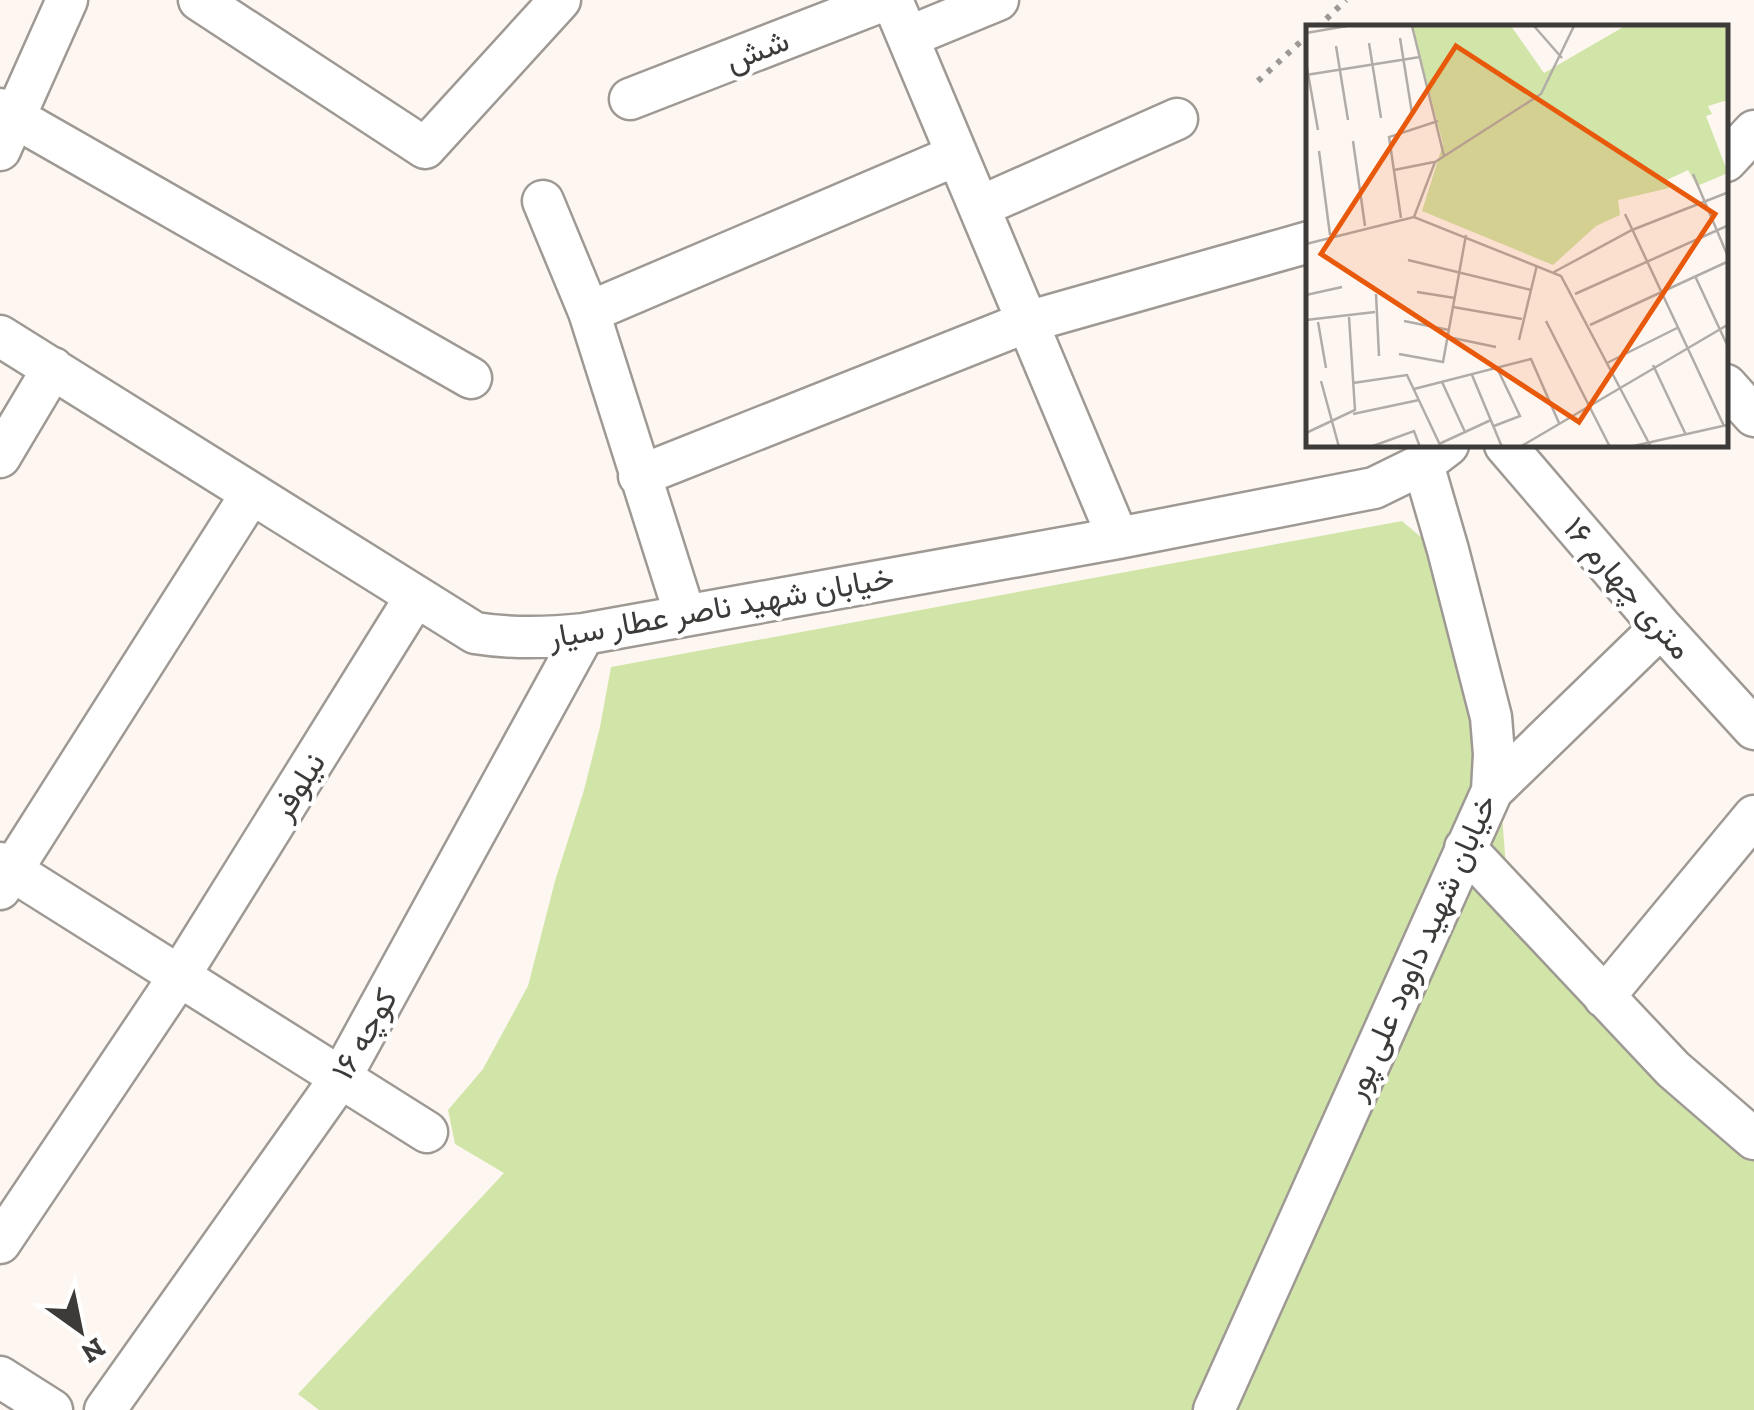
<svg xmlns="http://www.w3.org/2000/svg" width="1754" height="1410" viewBox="0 0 1754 1410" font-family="'Zilla Slab',Vazirmatn,serif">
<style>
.green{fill:#d1e5a9}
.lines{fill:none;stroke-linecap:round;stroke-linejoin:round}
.minor-casing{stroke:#9f9994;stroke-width:45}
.path{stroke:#9c9894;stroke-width:6;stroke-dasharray:5 8;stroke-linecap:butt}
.minor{stroke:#fff;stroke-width:40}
.labels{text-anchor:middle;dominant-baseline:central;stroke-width:9;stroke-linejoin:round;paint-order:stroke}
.street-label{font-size:32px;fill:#3d3b39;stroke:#fff}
.inset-road{fill:none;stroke:#b1aca7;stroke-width:2.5}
.view{fill:#e8590c;fill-opacity:0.15;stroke:#e8590c;stroke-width:5}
.inset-edge{fill:none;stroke:#3d3b39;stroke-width:5}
</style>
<rect width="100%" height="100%" fill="#fef7f1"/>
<path class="green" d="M 1402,521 L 1435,549 L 1501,803 L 1509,904 L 1754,1143 L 1754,1410 L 319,1410 L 298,1394 L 504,1173 L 455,1144 L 448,1110 L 483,1069 L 528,986 L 555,881 L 584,790 L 600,727 L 611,667 Z"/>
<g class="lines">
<defs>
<path id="minor" d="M 199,0 L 425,148 L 560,0
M 892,0 L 1118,538
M 908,37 L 998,0
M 630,99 L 885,0
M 0,109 L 471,378
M 0,150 L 67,0
M 1726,161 L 1754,131
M 543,201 L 589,312 L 685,615
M 979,207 L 1177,119
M 589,312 L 957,155
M 0,336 L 475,633 C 512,639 547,638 584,634 L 1118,538 L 1374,488 L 1423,464 L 1448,445
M 1726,385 L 1754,416
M 1505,445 L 1661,627 L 1754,729
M 0,457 L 53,368
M 639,476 L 1027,322 L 1309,242
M 1492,791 L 1661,627
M 1465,848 L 1673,1069 L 1754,1139
M 0,863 L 427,1132
M 0,889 L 251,494
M 1604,997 L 1754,816
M 0,1243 L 180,975 L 416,596
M 0,1377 L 52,1410
M 105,1410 L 341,1077 L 584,634
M 1214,1410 L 1492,791 L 1494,754 L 1491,717 L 1448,550 L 1423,464"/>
</defs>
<use href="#minor" class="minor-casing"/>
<path class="path" d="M 1317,28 L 1346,0
M 1258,81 L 1309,34"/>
<use href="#minor" class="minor"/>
</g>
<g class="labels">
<g class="street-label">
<text transform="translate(757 50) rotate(-21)">شش</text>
<text transform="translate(1628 588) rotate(49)">۱۶ متری چهارم</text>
<text transform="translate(721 607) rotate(-10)">خیابان شهید ناصر عطار سیار</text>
<text transform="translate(298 786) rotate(-58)">نیلوفر</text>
<text transform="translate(1420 947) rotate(-66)">خیابان شهید داوود علی پور</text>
<text transform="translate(364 1034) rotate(-60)">کوچه ۱۶</text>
</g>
</g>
<g transform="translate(1306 25)">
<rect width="422" height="422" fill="#fef7f1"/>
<path d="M 106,1 L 205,1 L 238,48 L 319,1 L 422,1 L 422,75 L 402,81 L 406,89 L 400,91 L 422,148 L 391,161 L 382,145 L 361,155 L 363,163 L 312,175 L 314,190 L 290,201 L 247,240 L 116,186 L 137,119 Z" fill="#d1e5a9"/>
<path class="inset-road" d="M 106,1 L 138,131M 228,1 L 256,33M 0,8 L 41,1M 94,13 L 106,88M 63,18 L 75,93M 30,21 L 42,95M 0,37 L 12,105M 0,50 L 114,32M 47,116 L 59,201M 13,126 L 24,210M 88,145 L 128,137M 387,149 L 423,234M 319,189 L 418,401M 108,192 L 129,137 L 235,69 L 268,1M 95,193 L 83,112 L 132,96M 0,219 L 108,192 L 255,251 L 345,422M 102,235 L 225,265M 248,247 L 326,205 L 423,167M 389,251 L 423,324M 111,267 L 149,273M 70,269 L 73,331M 269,269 L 423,200M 0,270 L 36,262M 147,282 L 216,294M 0,295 L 69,287M 98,296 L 143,305M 240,296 L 304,422M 12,297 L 20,343M 284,300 L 423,236M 142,312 L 190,322M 213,315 L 231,240M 93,329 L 137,337 L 160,210M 301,338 L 371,303M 347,340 L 380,410M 166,350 L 196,422M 15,356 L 33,422M 136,357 L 159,407M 47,358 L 101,350 L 135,422M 108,364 L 225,334 L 253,398M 47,389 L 113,375M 188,401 L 214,391 L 191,343M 0,408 L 49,385 L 43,292M 133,419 L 185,395M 64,422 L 108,406 L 114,422M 214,422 L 423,299M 323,422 L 421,400"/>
<path class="view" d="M 150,21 L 409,189 L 273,397 L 15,229 Z"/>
<rect width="422" height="422" class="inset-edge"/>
</g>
<g transform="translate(80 1330) rotate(147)" stroke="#ffffff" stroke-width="8" paint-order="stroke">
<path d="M0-8L18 38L0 25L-18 38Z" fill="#3d3b39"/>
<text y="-15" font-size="28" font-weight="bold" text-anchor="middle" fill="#3d3b39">N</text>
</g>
</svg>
